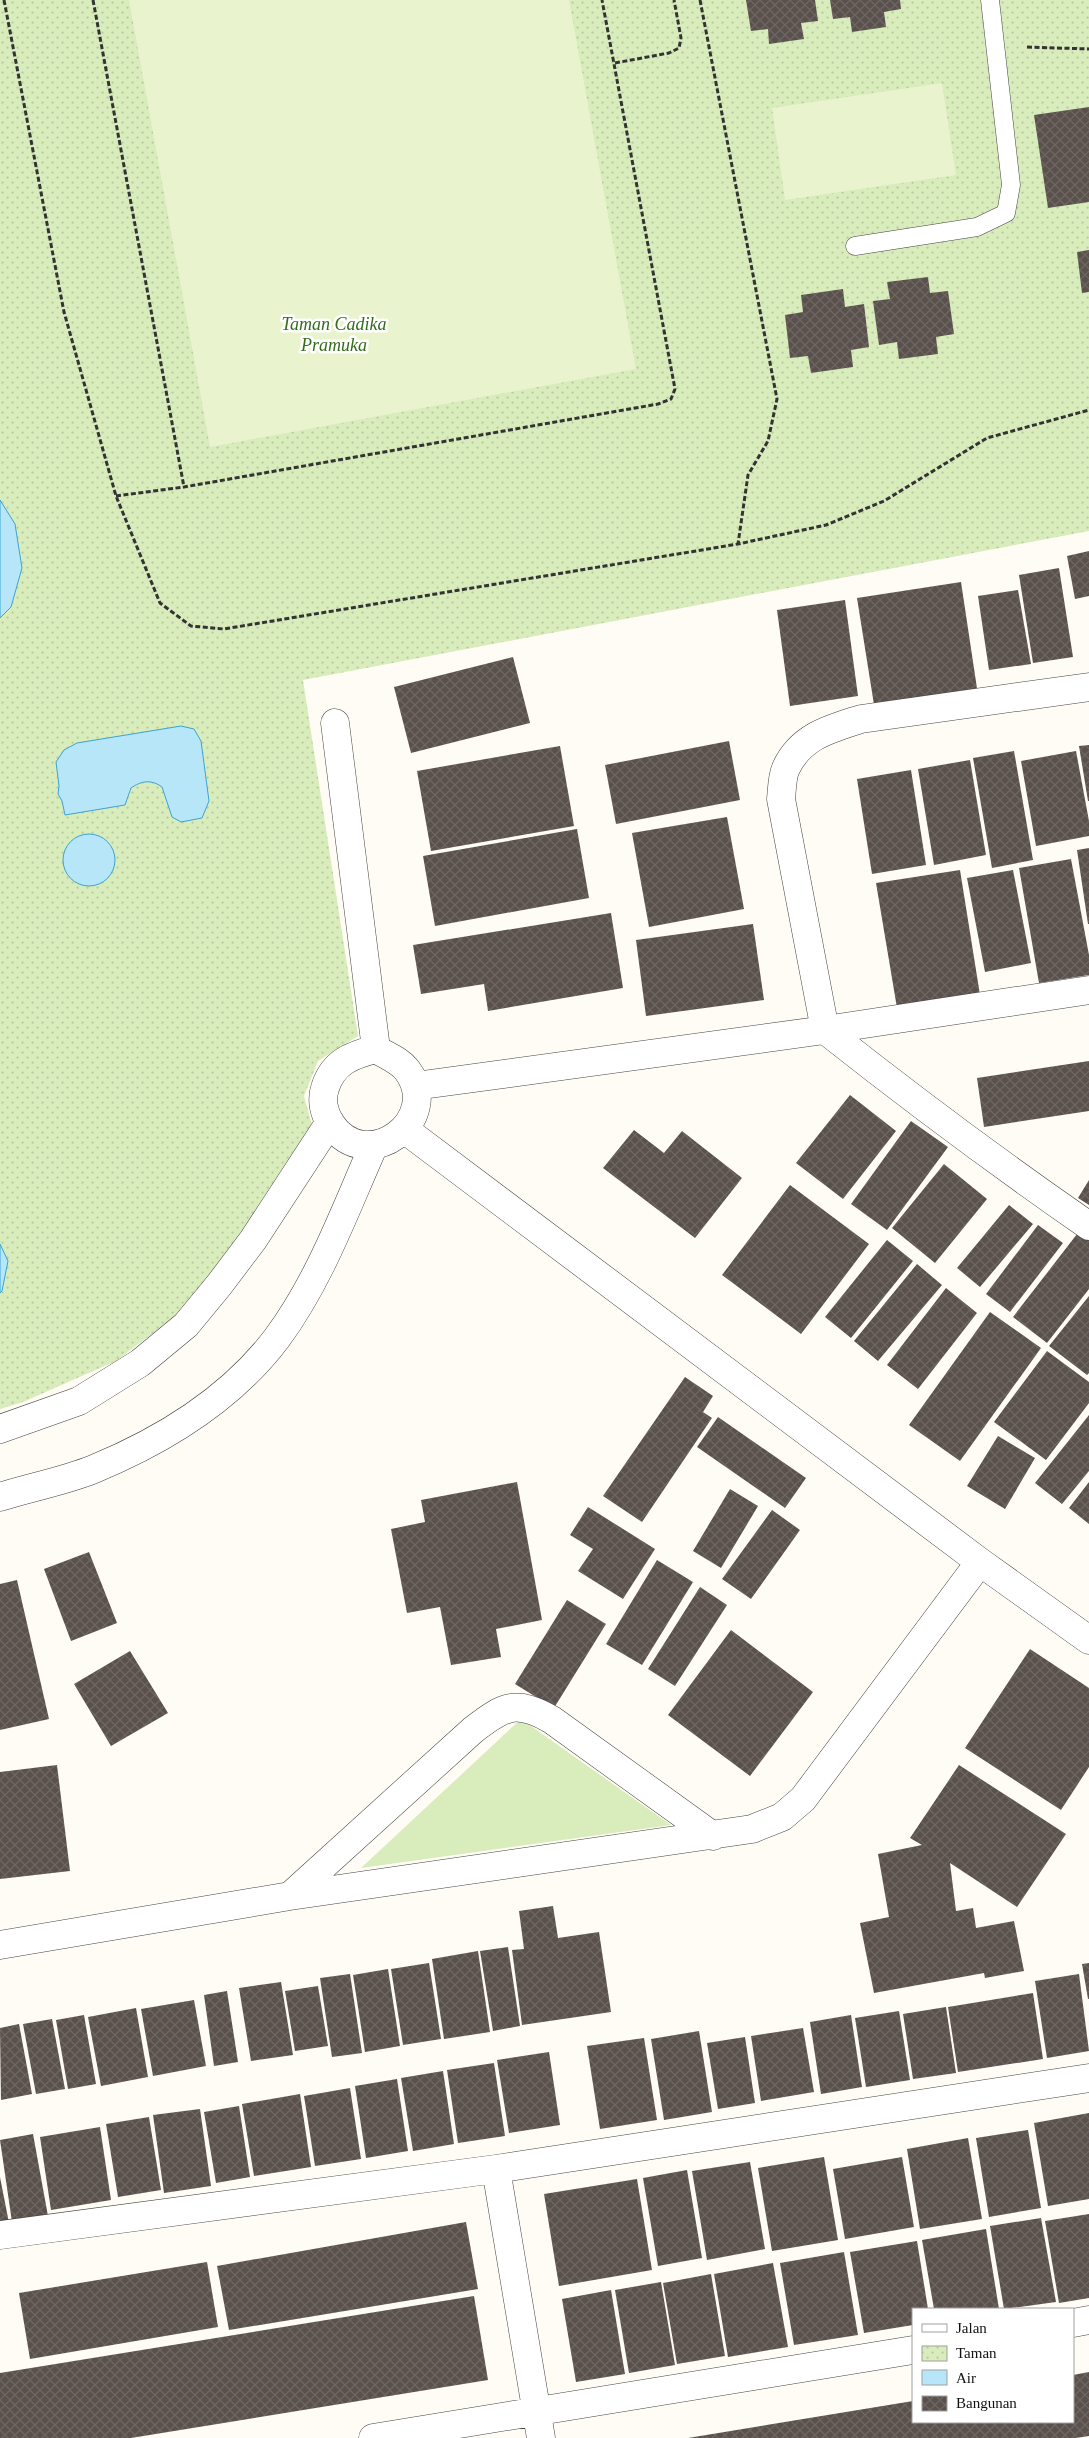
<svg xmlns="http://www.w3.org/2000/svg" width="1089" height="2438" viewBox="0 0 1089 2438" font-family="'Times New Roman',serif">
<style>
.grass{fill:#d9ecbc}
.park{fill:url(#park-dots)}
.pitch{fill:#e9f3ce}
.water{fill:#b7e6f8;stroke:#3ca3d2}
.building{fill:url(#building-cross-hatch)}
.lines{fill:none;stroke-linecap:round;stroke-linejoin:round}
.lane-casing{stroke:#444;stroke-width:19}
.street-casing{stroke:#444;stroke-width:29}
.path{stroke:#333;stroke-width:3;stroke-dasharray:5 2.5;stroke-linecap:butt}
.lane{stroke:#fff;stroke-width:18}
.street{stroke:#fff;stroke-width:28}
.labels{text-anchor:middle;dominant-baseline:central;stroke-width:5;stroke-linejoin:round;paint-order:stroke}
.park-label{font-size:18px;font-style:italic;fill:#346c1d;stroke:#fff}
</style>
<defs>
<pattern id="park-dots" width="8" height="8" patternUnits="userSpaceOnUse" patternTransform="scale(1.25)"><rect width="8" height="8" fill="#d9ecbc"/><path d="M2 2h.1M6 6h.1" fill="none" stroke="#b9c9a1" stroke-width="1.8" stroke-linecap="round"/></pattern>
<pattern id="building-cross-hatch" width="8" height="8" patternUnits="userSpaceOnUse" patternTransform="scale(1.25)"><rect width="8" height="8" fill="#5a514d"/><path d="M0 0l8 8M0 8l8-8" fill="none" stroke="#6d6662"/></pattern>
</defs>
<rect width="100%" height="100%" fill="#fffcf5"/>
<path class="grass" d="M 521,1719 L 671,1825 L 361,1868 Z"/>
<path class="park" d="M 0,0 L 1089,0 L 1089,531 L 303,680 L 358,1036 L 318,1061 L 304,1096 L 312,1125 L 224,1259 L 174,1317 L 116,1361 L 23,1402 L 0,1409 Z"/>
<path class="pitch" d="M 129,0 L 569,0 L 636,369 L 210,447 Z
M 942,83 L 956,175 L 785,200 L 772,108 Z"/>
<path class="water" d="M 0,500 L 15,524 L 22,568 L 11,607 L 0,618 Z
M 181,726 L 194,729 L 201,741 L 209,801 L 202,818 L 181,822 L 172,817 L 162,787 C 151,779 141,781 131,788 L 125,805 L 65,815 L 62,801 L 58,794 L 59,786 L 56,762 L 64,750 L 77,743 Z
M63 860a26 26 0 1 1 52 0a26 26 0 1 1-52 0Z
M 0,1244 L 8,1261 L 2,1291 L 0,1293 Z"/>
<path class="building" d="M 746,0 L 815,0 L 818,21 L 801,23 L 804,39 L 769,44 L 768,29 L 751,31 Z
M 830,0 L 900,0 L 901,9 L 884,12 L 886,27 L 852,32 L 850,17 L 833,19 Z
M 1089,107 L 1089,202 L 1048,208 L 1034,115 Z
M 1089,250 L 1089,292 L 1082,293 L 1077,252 Z
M 928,277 L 930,293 L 948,291 L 954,334 L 936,337 L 938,354 L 899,359 L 897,342 L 879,345 L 873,301 L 890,299 L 887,282 Z
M 843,289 L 845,307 L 864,304 L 869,347 L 851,350 L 853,367 L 811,373 L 808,356 L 790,358 L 785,315 L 803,312 L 801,295 Z
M 1089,551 L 1089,596 L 1075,599 L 1067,556 Z
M 1059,568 L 1073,657 L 1033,663 L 1019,575 Z
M 961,582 L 978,695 L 875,711 L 857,598 Z
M 1018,590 L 1031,664 L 989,670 L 978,596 Z
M 845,600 L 858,696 L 790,706 L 777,610 Z
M 513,657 L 530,723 L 411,753 L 394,687 Z
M 729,741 L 740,800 L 616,824 L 605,765 Z
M 1089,745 L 1089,801 L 1088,801 L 1079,746 Z
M 560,746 L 574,826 L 431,851 L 417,771 Z
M 1014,751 L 1033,860 L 992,868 L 973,758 Z
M 1076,751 L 1089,821 L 1089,836 L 1036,846 L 1021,761 Z
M 970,760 L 986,855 L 934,865 L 918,769 Z
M 911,770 L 926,865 L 872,874 L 857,779 Z
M 727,817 L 744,909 L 649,927 L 632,833 Z
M 577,829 L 589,898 L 435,926 L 423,856 Z
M 1089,848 L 1089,924 L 1088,924 L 1077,850 Z
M 1071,859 L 1089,955 L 1089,975 L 1039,983 L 1019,868 Z
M 960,870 L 980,995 L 897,1008 L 876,883 Z
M 1013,870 L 1031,963 L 985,972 L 967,878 Z
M 611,913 L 623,988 L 488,1011 L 484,984 L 421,994 L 413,945 Z
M 753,924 L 764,1000 L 646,1016 L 636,940 Z
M 1089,1061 L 1089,1111 L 984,1127 L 977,1078 Z
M 850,1095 L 896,1131 L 843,1199 L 796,1163 Z
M 911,1121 L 948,1147 L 887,1230 L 851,1204 Z
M 634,1130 L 664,1153 L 682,1131 L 742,1178 L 695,1238 L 603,1168 Z
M 944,1164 L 987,1199 L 935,1263 L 892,1228 Z
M 1089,1180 L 1089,1205 L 1078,1198 Z
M 790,1185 L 869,1244 L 801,1334 L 722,1275 Z
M 1009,1205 L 1033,1224 L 980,1287 L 957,1268 Z
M 1038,1225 L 1063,1243 L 1010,1312 L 986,1294 Z
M 1084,1225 L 1089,1229 L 1089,1289 L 1047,1343 L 1013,1317 Z
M 887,1240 L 913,1261 L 851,1338 L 825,1317 Z
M 917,1264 L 942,1285 L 878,1361 L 854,1341 Z
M 946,1288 L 977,1313 L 918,1389 L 887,1365 Z
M 1089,1296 L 1089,1373 L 1087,1375 L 1049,1346 Z
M 990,1312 L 1041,1348 L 960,1461 L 909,1425 Z
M 1047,1351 L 1089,1382 L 1089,1403 L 1046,1460 L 994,1422 Z
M 685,1377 L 713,1396 L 703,1412 L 712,1418 L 642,1522 L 603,1496 Z
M 1089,1415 L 1089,1471 L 1062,1504 L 1035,1483 Z
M 718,1417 L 806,1478 L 785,1508 L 697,1447 Z
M 998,1436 L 1035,1458 L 1005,1509 L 967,1486 Z
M 517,1482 L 542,1620 L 496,1629 L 501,1657 L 451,1665 L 440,1607 L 407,1613 L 391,1529 L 425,1522 L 421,1500 Z
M 1089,1482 L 1089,1524 L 1069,1508 Z
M 730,1489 L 758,1506 L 721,1568 L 693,1551 Z
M 588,1507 L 655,1549 L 623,1599 L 578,1571 L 593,1549 L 570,1535 Z
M 772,1510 L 800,1530 L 751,1599 L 722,1579 Z
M 89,1552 L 117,1623 L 71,1641 L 44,1569 Z
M 657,1560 L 693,1582 L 642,1665 L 606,1644 Z
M 17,1580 L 49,1719 L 0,1730 L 0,1584 Z
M 700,1587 L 727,1605 L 675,1686 L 648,1669 Z
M 567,1600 L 606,1624 L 554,1708 L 515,1684 Z
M 731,1630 L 813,1692 L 750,1776 L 668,1715 Z
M 1030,1649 L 1089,1688 L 1089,1767 L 1061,1810 L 965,1748 Z
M 130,1651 L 168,1713 L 111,1746 L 74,1684 Z
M 57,1765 L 70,1871 L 0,1879 L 0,1772 Z
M 959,1765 L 1066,1834 L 1017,1907 L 950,1863 L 956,1911 L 973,1908 L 976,1928 L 1014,1921 L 1024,1971 L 985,1978 L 984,1973 L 874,1993 L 860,1923 L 889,1917 L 878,1854 L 922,1845 L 910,1838 Z
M 553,1906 L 558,1938 L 599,1932 L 611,2012 L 522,2025 L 512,1950 L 524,1949 L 519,1911 Z
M 508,1947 L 520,2026 L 493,2031 L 480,1951 Z
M 478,1951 L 490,2032 L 444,2039 L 432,1959 Z
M 429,1963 L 441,2039 L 403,2045 L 391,1969 Z
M 1089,1963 L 1089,1999 L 1088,1999 L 1082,1964 Z
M 388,1969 L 400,2046 L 365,2052 L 353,1975 Z
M 350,1974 L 362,2053 L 332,2057 L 320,1978 Z
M 1079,1974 L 1089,2051 L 1047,2058 L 1035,1981 Z
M 281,1982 L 293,2055 L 251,2061 L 239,1988 Z
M 318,1986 L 328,2046 L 295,2051 L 285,1991 Z
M 227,1991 L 238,2062 L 214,2066 L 204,1995 Z
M 1033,1993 L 1043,2059 L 958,2072 L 948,2007 Z
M 194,2000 L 206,2066 L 153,2076 L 141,2009 Z
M 946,2007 L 956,2073 L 913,2079 L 903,2014 Z
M 136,2008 L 148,2077 L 101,2086 L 88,2017 Z
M 899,2011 L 910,2080 L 866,2087 L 855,2018 Z
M 84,2015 L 96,2084 L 68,2089 L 56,2020 Z
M 851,2015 L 862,2087 L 821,2094 L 810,2022 Z
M 52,2019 L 65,2089 L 36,2094 L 23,2024 Z
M 19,2024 L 32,2094 L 1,2100 L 0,2028 Z
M 803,2028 L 814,2092 L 761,2101 L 751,2036 Z
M 699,2031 L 712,2112 L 664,2120 L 651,2039 Z
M 745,2037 L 755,2103 L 718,2109 L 707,2043 Z
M 644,2038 L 657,2120 L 600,2129 L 587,2046 Z
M 549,2052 L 560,2125 L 509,2133 L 497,2060 Z
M 494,2063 L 505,2136 L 458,2143 L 447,2070 Z
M 443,2071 L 454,2144 L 413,2151 L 401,2078 Z
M 397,2079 L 408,2151 L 366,2158 L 355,2086 Z
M 350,2088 L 361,2159 L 315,2166 L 304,2096 Z
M 300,2094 L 311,2167 L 254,2176 L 242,2104 Z
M 239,2106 L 250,2177 L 216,2183 L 204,2112 Z
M 200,2109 L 211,2186 L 164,2193 L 153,2115 Z
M 1089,2113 L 1089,2199 L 1048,2206 L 1034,2123 Z
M 149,2117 L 161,2190 L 118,2197 L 106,2124 Z
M 100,2127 L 111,2200 L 51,2210 L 40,2137 Z
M 1028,2130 L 1041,2208 L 989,2217 L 976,2138 Z
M 33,2134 L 48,2216 L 12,2222 L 0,2140 Z
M 968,2138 L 982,2219 L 920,2229 L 907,2149 Z
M 824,2157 L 838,2240 L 772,2251 L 758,2168 Z
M 902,2157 L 914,2227 L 845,2239 L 833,2169 Z
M 750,2162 L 765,2249 L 707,2260 L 692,2171 Z
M 687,2170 L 702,2258 L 658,2266 L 643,2178 Z
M 0,2177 L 9,2223 L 0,2224 Z
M 637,2179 L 652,2270 L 559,2286 L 544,2194 Z
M 1089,2214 L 1089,2298 L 1059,2303 L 1045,2221 Z
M 1041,2218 L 1056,2302 L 1004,2309 L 990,2226 Z
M 466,2222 L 478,2289 L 229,2330 L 217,2266 Z
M 986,2229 L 999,2309 L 934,2309 L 922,2240 Z
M 917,2241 L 928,2309 L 913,2309 L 913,2325 L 864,2333 L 850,2252 Z
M 844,2252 L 858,2335 L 794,2345 L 780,2263 Z
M 207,2262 L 218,2327 L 30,2359 L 19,2293 Z
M 773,2263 L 788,2347 L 728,2357 L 714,2274 Z
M 711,2274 L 725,2356 L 677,2364 L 663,2283 Z
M 661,2282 L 675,2365 L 629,2373 L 615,2290 Z
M 611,2290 L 625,2374 L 576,2382 L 562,2299 Z
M 474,2296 L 488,2380 L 131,2438 L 0,2438 L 0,2373 Z
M 1089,2372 L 1089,2436 L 1076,2438 L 688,2438 L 913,2401 L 913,2422 L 1073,2422 L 1073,2375 Z"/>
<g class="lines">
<defs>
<path id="lane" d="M 855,246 L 977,227 L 1006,213 L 1011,185 L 990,0"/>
<path id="street" d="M 1089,687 L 861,719 C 830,729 801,736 786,768 C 782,776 782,790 781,799 L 825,1030 C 911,1098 998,1163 1089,1226
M 335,723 L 376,1049
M 376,1049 C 387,1056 399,1060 407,1070 C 444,1119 367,1177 331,1124 C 324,1114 321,1100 325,1088 C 333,1062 352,1055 376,1049 Z
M 415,1086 L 825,1030 L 1089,990
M 404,1129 L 980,1562 L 1089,1640
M 0,1429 L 79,1401 L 140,1363 L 186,1325 L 219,1285 L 253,1240 L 330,1122
M 0,1497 C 31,1487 65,1481 94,1469 C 164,1440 231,1399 277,1338 C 320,1280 345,1210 374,1145
M 290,1896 L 473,1730 C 504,1706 516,1699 552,1720 L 713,1836
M 0,1945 L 290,1896 L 752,1829 L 782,1817 L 803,1799 L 980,1562
M 496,2169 L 541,2438
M 0,2235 L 496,2169 L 1089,2078
M 1073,2323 L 1089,2320
M 373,2438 L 913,2350"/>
</defs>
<use href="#lane" class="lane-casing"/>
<use href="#street" class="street-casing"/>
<path class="path" d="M 4,0 L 64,312 L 116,496 L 160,603 L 191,626 L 224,629 L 738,544 L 826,525 L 884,501 L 987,438 L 1089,410
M 93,0 L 184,487
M 700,0 L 777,399 L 768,441 L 748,475 L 738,544
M 1027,47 L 1089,49
M 615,63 L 669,53 L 679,48 L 681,38 L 674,0
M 116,496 L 184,487 L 658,404 L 671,399 L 675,389 L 602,0"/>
<use href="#lane" class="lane"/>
<use href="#street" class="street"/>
</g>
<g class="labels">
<g class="park-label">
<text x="334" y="324">Taman Cadika<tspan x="334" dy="21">Pramuka</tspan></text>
</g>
</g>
<rect x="912" y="2308" width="162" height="115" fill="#ffffff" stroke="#a0a0a0"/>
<rect x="922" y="2324" width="25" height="8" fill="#ffffff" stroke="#a0a0a0"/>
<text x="956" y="2333" font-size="15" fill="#111111">Jalan</text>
<rect x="922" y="2346" width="25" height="15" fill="url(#park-dots)" stroke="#a0a0a0"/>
<text x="956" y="2358" font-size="15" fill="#111111">Taman</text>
<rect x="922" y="2370" width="25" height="15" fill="#b7e6f8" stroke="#a0a0a0"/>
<text x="956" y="2383" font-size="15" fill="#111111">Air</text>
<rect x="922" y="2396" width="25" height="15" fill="url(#building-cross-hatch)" stroke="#a0a0a0"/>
<text x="956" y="2408" font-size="15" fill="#111111">Bangunan</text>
</svg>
